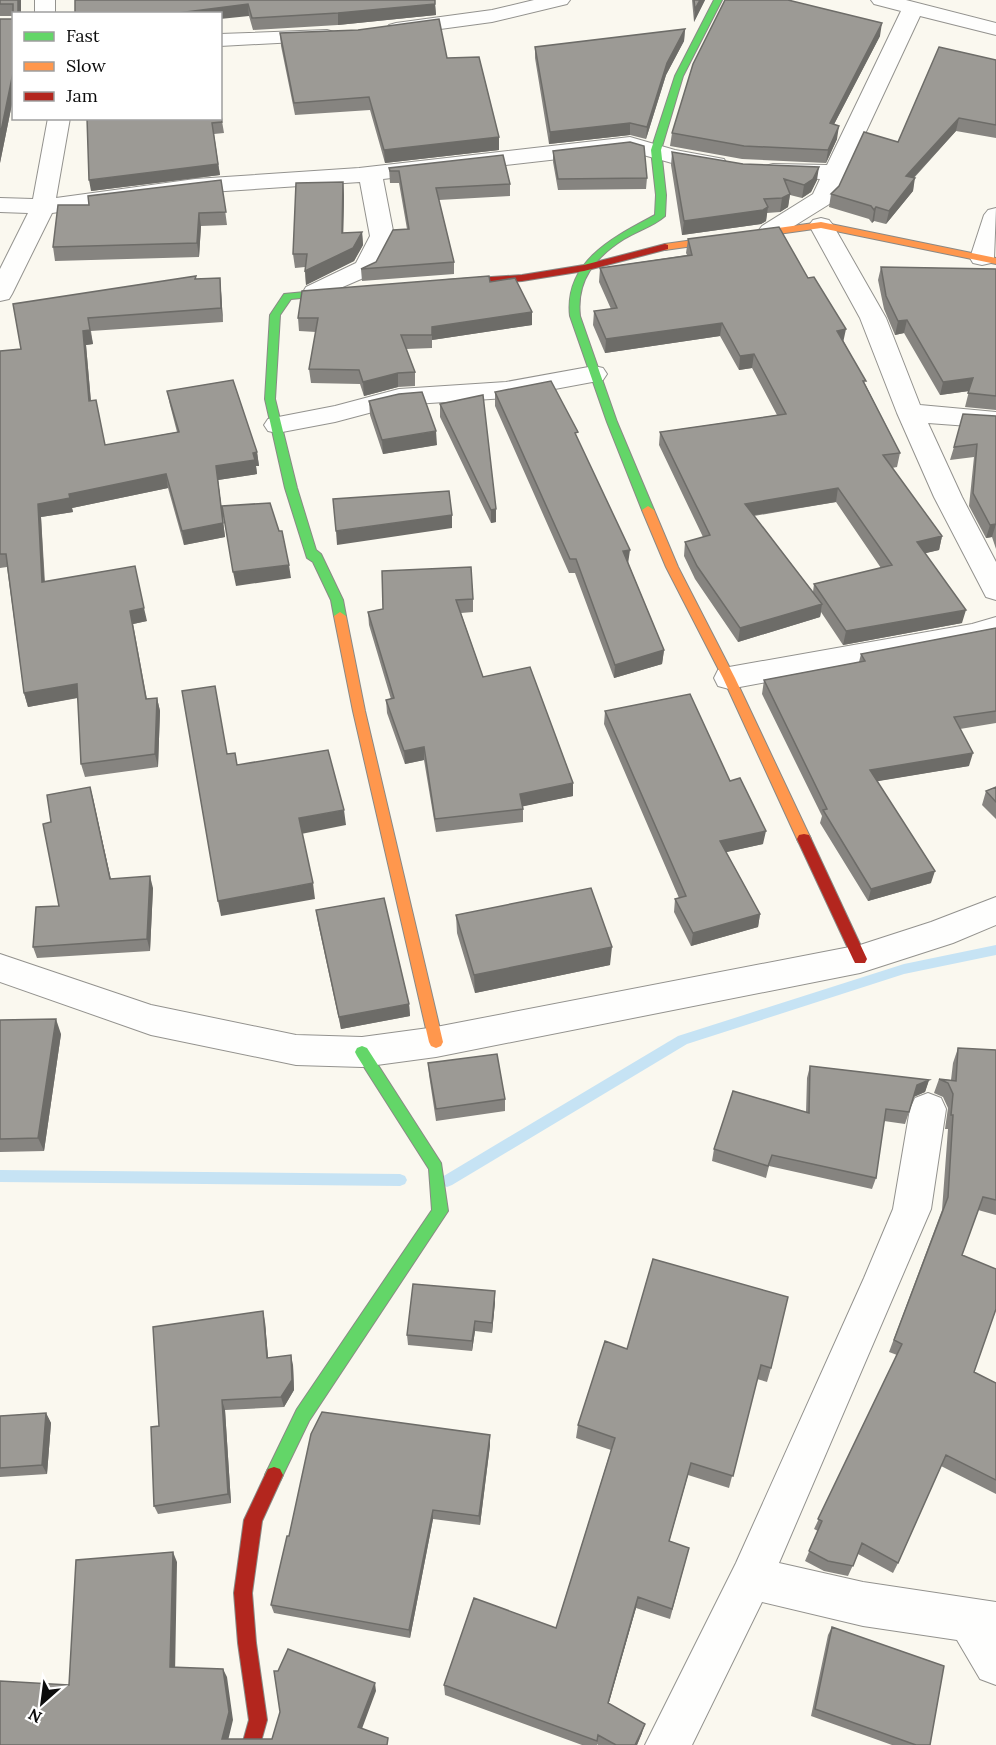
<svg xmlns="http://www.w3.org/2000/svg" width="996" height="1745" viewBox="0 0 996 1745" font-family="Lora,serif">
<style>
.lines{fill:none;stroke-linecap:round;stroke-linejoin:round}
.stream{fill:#c6e3f4;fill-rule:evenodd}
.street-casing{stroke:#93928e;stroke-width:2}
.fast-casing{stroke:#8a8985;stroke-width:2}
.slow-casing{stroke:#8a8985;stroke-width:2}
.jam-casing{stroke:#8a8985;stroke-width:2}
.street{fill:#fefefd;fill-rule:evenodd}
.fast{fill:#63d668;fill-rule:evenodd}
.slow{fill:#ff974d;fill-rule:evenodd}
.jam{fill:#b3261e;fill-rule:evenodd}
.wall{fill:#868480;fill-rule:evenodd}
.shaded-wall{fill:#6d6c68}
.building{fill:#9c9a95;stroke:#6d6c68;stroke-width:1.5}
</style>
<rect width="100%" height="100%" fill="#faf8ef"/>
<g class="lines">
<path class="stream" d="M 996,945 L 996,955 L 904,974 L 687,1044 L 452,1185 L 447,1187 L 442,1185 L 440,1181 L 442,1177 L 678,1036 L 904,964 Z
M 0,1170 L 400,1174 L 405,1176 L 407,1180 L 405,1184 L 400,1186 L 0,1182 Z"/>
<defs>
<path id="street" d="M 35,0 L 55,0 L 55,14 L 35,14 Z
M 534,0 L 570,0 L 567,4 L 492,22 L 396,35 L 389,33 L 386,29 L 389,25 L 396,23 L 492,10 Z
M 871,0 L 906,0 L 996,23 L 996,35 L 920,16 L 835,198 L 831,203 L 778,236 L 770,238 L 762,236 L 758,231 L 762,226 L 813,194 L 820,179 L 765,176 L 762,171 L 765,166 L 773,164 L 827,165 L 901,11 L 874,4 Z
M 327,30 L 334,32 L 338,36 L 334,40 L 220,46 L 220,34 Z
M 48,118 L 70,118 L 56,198 L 195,179 L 359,168 L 630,137 L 675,150 L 724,159 L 727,164 L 724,169 L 716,171 L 672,163 L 629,151 L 383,179 L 394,236 L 375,273 L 315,299 L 306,297 L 303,292 L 306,287 L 356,263 L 370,236 L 360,182 L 195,193 L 52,213 L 12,294 L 9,299 L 0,301 L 0,269 L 28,213 L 0,212 L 0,198 L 33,199 Z
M 996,208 L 994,258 L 991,263 L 982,265 L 973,263 L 970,258 L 984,215 L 988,210 Z
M 821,218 L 829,220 L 833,225 L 886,318 L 920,405 L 996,412 L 996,428 L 928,423 L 962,497 L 996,562 L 996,600 L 986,597 L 934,497 L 897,413 L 860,318 L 809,225 L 813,220 Z
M 594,366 L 603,368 L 607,374 L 603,380 L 506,398 L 399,405 L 335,422 L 277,433 L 268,431 L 264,425 L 268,419 L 335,406 L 399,389 L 506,382 Z
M 996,617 L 996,638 L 973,644 L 729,689 L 718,686 L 714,678 L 718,670 L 729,667 L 972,624 Z
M 996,897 L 996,925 L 953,943 L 860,973 L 436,1057 L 362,1067 L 296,1065 L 151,1035 L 0,982 L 0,954 L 151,1005 L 296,1035 L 362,1037 L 436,1027 L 860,945 L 931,922 Z
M 928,1093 L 941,1098 L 946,1109 L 931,1209 L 779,1563 L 863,1582 L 996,1602 L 996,1685 L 980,1679 L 957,1640 L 863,1626 L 762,1602 L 692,1745 L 645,1745 L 736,1563 L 864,1278 L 893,1209 L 910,1109 L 915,1098 Z"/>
<path id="fast" d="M 714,0 L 722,0 L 683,76 L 661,150 L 666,195 L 665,216 C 654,226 637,231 624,239 C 594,258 576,281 580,316 L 617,422 L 654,510 L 648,514 L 642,510 L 607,422 L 570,316 C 564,261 614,237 655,215 L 656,195 L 651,150 L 675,76 Z
M 347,288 L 351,289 L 351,293 L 291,299 L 280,315 L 275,399 L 297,488 L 316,550 L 321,554 L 343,600 L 346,616 L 340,620 L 334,616 L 331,600 L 313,562 L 307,558 L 285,488 L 265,399 L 270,315 L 284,294 Z
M 362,1046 L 367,1048 L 441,1163 L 448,1211 L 309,1421 L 280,1481 L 274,1483 L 268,1481 L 265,1475 L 297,1409 L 432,1210 L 429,1169 L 357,1056 L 355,1052 L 357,1048 Z"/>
<path id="slow" d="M 821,222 L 996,258 L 996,264 L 821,228 L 665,250 L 660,247 L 665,244 Z
M 648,506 L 654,510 L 678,567 L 735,678 L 811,839 L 809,843 L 799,843 L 797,839 L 723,678 L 666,567 L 642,510 Z
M 340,612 L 346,616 L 365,711 L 443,1042 L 441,1046 L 436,1048 L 431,1046 L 429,1042 L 353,711 L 334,616 Z"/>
<path id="jam" d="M 665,244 L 668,245 L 668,249 L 584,271 L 522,281 L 446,286 L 441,283 L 446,280 L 522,275 L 584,265 Z
M 804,834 L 809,835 L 811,839 L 867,959 L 865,963 L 855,963 L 853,959 L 797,839 L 799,835 Z
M 274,1467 L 280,1469 L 283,1475 L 262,1521 L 252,1593 L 256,1643 L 267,1720 L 260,1745 L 242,1745 L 249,1720 L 238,1643 L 234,1593 L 244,1520 L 268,1469 Z"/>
</defs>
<use href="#street" class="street-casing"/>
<use href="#fast" class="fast-casing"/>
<use href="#slow" class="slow-casing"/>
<use href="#jam" class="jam-casing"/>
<use href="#street" class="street"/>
<use href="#fast" class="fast"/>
<use href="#slow" class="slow"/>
<use href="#jam" class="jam"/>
</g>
<path class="wall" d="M 0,0 L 21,0 L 21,14 L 14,14 L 14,94 L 0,163 L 0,19 L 13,19 L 13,16 L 0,16 Z
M 75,0 L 435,4 L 436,15 L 338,25 L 253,30 L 249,16 Z
M 692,0 L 705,0 L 694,22 Z
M 725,0 L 789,0 L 789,1 L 880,36 L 834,124 L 837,139 L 826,163 L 742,159 L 670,146 L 672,133 Z
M 685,29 L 684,41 L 666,75 L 646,139 L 630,135 L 549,144 L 535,58 L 535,47 Z
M 280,33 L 447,58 L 499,150 L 385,163 L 370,110 L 295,115 L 281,46 Z
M 996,60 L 996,138 L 956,131 L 914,178 L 913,191 L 886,224 L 874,221 L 872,223 L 869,219 L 829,207 L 831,194 L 898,142 Z
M 220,109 L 224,133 L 214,134 L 220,175 L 91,191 Z
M 553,151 L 647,178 L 646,189 L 558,190 L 553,162 Z
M 672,152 L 817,180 L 811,192 L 802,198 L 790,195 L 788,207 L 780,212 L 767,213 L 766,221 L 761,224 L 682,235 L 671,165 Z
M 389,168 L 510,184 L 510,196 L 439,200 L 454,262 L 454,274 L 362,281 L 361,269 L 376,262 L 407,229 L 399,183 L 390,183 Z
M 221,180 L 227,225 L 201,226 L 199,257 L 55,261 L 53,247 L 89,205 Z
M 343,182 L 344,196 L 343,233 L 362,232 L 363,245 L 354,261 L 306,285 L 305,267 L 295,268 L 293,254 Z
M 688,239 L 844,342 L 900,453 L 897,467 L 892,468 L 942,536 L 939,550 L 925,553 L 962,623 L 843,645 L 821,612 L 820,617 L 738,642 L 695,579 L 684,556 L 685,542 L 703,537 L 659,445 L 660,432 L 777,415 L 752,368 L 739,370 L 720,336 L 605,353 L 593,325 L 594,311 L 611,309 L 599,282 L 600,268 L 687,255 L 686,253 ZM 836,502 L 881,568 L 814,584 L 813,592 L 754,516 Z
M 881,267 L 996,269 L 996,410 L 965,407 L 969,391 L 940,395 L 904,333 L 895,335 L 884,309 L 878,280 Z
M 196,279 L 221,291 L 223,322 L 91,331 L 93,344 L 86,345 L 91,401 L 105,445 L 177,432 L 170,405 L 167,391 L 257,452 L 259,466 L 256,466 L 257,474 L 218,480 L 225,537 L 184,545 L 168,488 L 72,508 L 73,512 L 41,517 L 45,582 L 147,621 L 133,624 L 147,699 L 157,698 L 160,711 L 158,767 L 85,777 L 81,764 L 78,698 L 28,707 L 24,693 L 7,567 L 0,568 L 0,351 L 21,349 L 13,304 Z
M 490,282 L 532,312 L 532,325 L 432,340 L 432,348 L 406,349 L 415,372 L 415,386 L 398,387 L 364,396 L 360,384 L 311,383 L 309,369 L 316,332 L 299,331 L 298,318 Z
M 495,392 L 577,439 L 664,650 L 662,664 L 614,678 L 575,573 L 569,573 L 495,406 Z
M 483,395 L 496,522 L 491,523 L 440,417 L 440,404 Z
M 369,401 L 437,445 L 383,454 L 370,415 Z
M 996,416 L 996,549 L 992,537 L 986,538 L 969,506 L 974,457 L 950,460 L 954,447 Z
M 382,571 L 473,599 L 473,612 L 461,613 L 483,677 L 573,796 L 523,806 L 523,822 L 436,832 L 424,760 L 405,764 L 387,713 L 386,700 L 391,699 L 369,625 L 368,612 L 383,609 Z
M 996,628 L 996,723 L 960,729 L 969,766 L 877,781 L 931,883 L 868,901 L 820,823 L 822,816 L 762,694 L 764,680 L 859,662 L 861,654 Z
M 605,711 L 730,781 L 763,844 L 726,852 L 760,914 L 758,927 L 691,946 L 674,912 L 675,899 L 679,898 L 604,724 Z
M 90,787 L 111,879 L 153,888 L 150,951 L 37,958 L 33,947 L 59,906 L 51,822 Z
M 996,787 L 996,819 L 982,805 L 986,791 Z
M 316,910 L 409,1004 L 410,1016 L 341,1029 L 318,923 Z
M 456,915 L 610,965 L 475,993 L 457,933 Z
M 0,1020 L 61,1034 L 44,1151 L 0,1152 Z
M 958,1048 L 996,1050 L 996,1215 L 978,1210 L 962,1255 L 974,1372 L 996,1383 L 996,1494 L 941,1466 L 898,1563 L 893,1573 L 858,1554 L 848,1576 L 824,1571 L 805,1561 L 818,1531 L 814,1529 L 897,1355 L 889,1352 L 942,1210 L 948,1129 L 945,1129 L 948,1108 L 943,1097 L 934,1093 L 939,1079 L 951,1080 L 953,1063 Z
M 428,1063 L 505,1099 L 505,1111 L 436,1121 L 429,1075 Z
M 810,1066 L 929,1080 L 925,1092 L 914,1097 L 905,1124 L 884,1121 L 876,1178 L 872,1189 L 769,1166 L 766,1178 L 712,1161 L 714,1149 L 806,1113 L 807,1078 Z
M 653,1259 L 771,1368 L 767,1382 L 757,1379 L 729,1488 L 688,1475 L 669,1542 L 689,1548 L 670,1619 L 636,1608 L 608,1704 L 642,1733 L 637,1745 L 598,1745 L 597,1744 L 597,1745 L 582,1745 L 445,1695 L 444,1685 L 556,1628 L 611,1450 L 576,1438 L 578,1425 L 627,1349 Z
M 495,1302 L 492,1333 L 475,1331 L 472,1351 L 408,1345 L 407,1335 Z
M 265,1322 L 268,1358 L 293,1365 L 294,1390 L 284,1407 L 225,1410 L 231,1503 L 158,1514 L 154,1506 L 159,1426 Z
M 46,1413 L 51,1423 L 47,1474 L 0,1477 L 0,1416 Z
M 490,1435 L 490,1445 L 480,1525 L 433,1519 L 410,1638 L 274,1613 L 271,1605 L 289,1536 Z
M 832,1627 L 930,1745 L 892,1745 L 811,1716 L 828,1635 Z"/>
<path class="shaded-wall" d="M 18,0 L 21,0 L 21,14 L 18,14 Z
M 700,0 L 705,0 L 694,22 L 695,9 Z
M 248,4 L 249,16 L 220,19 L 220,14 L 170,14 Z
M 435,4 L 436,15 L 338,25 L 338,13 Z
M 882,23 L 880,36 L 828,136 L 830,123 Z
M 685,29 L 684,41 L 666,75 L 646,139 L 647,127 L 667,63 Z
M 14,68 L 14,94 L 0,163 L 0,136 Z
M 959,118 L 956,131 L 903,189 L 906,176 Z
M 630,123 L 630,135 L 549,144 L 550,132 Z
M 839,126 L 837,139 L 826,163 L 828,150 Z
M 499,137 L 499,150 L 385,163 L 384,150 Z
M 218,164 L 220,175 L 91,191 L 89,180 Z
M 819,167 L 817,180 L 811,192 L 802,198 L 804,185 Z
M 915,178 L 913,191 L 886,224 L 889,211 Z
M 343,182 L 344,196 L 343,247 L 342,233 Z
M 790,194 L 788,207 L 780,212 L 782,198 Z
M 768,207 L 766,221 L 761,224 L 682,235 L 684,221 Z
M 876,207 L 874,221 L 872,223 L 874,210 Z
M 199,213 L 201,226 L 199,257 L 197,243 Z
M 362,232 L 363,245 L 354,261 L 306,285 L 305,271 Z
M 220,278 L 221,291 L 223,322 L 221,308 Z
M 532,312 L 532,325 L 432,340 L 432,327 Z
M 907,320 L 904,333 L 895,335 L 898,321 Z
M 722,323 L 720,336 L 605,353 L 606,339 Z
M 846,329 L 843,343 L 837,331 Z
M 90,330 L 93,344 L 86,345 L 92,415 L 89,401 L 83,331 Z
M 754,354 L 752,368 L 739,370 L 740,356 Z
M 398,373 L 398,387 L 364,396 L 363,382 Z
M 973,378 L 969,391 L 940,395 L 943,382 Z
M 436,431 L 437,445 L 383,454 L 382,440 Z
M 257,452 L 259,466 L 256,466 L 257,474 L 218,480 L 225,537 L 184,545 L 182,531 L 216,466 Z
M 166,474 L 168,488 L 72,508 L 73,512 L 41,517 L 45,596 L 42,582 L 38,504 L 69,494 Z
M 838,488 L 836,502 L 743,517 L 745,504 Z
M 496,509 L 496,522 L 491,523 L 491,510 Z
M 452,515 L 452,528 L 337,545 L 336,531 Z
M 996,524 L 992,537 L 986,538 L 990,525 Z
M 942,536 L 939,550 L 914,556 L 917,542 Z
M 630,550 L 628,564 L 623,551 Z
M 289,565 L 291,578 L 236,586 L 233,572 Z
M 822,604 L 820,617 L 738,642 L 740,628 Z
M 144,608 L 147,621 L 133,624 L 130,611 Z
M 966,610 L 962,623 L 843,645 L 846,631 Z
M 664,650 L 662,664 L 614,678 L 615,665 Z
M 77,684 L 81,697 L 28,707 L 24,693 Z
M 157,698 L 160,711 L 158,767 L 155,754 Z
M 424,747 L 424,760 L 405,764 L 404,751 Z
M 973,753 L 969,766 L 867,783 L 870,770 Z
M 573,783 L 573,796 L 520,807 L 520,794 Z
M 90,787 L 93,798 L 113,890 L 110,879 Z
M 344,810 L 346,825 L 301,834 L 299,818 Z
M 766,831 L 763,844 L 718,854 L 720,841 Z
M 935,871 L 931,883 L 868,901 L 871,889 Z
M 150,876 L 153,888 L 150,951 L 147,939 Z
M 313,883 L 315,899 L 221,916 L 218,901 Z
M 760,914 L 758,927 L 691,946 L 693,933 Z
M 612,947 L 610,965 L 475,993 L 474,975 Z
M 409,1004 L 410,1016 L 341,1029 L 339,1017 Z
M 56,1019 L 61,1034 L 44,1151 L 38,1138 Z
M 929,1080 L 925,1092 L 913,1097 L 917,1085 Z
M 495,1291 L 495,1302 L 492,1333 L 492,1323 Z
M 263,1311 L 265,1322 L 269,1368 L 267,1358 Z
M 475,1321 L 475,1331 L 472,1351 L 472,1341 Z
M 291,1355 L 293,1365 L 294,1390 L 284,1407 L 281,1397 Z
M 222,1400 L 225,1410 L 231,1503 L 228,1494 Z
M 46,1413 L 51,1423 L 47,1474 L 42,1465 Z
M 490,1435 L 490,1445 L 480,1525 L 479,1516 Z
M 433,1510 L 433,1519 L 410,1638 L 409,1630 Z
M 173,1552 L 177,1562 L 175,1675 L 170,1667 Z
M 638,1597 L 636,1608 L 606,1713 L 608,1703 Z
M 223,1669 L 227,1677 L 233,1720 L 227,1745 L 222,1739 Z
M 375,1683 L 376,1691 L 360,1734 L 358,1727 Z
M 645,1724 L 642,1733 L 637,1745 L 635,1745 Z"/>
<path class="building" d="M 0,0 L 18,0 L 18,14 L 14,14 L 14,68 L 0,136 L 0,19 L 13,19 L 13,4 L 0,4 Z
M 75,0 L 435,0 L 435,4 L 338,13 L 252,18 L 248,4 L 170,14 L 75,14 Z
M 694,0 L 700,0 L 695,9 Z
M 725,0 L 788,0 L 882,23 L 830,123 L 839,126 L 828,150 L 744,146 L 672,133 L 693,64 Z
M 439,19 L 447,58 L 479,57 L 499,137 L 384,150 L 369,97 L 294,103 L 280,33 L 358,30 Z
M 685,29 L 667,63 L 647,127 L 630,123 L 550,132 L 535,47 Z
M 939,47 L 996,60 L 996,125 L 959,118 L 906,176 L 915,178 L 889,211 L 876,207 L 874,210 L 871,206 L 831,194 L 839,186 L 864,132 L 898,142 Z
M 220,109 L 222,122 L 212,123 L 218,164 L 89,180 L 87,118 L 220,118 Z
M 630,142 L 644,146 L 647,178 L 558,179 L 553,151 Z
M 672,152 L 743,164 L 819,167 L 813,179 L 804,185 L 784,179 L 790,194 L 782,198 L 764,199 L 768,207 L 763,210 L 684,221 Z
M 503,155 L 510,184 L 436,188 L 454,262 L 361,269 L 376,262 L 393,230 L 409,229 L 399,171 L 390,171 L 389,168 Z
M 221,180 L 226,212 L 199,213 L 197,243 L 53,247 L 58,205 L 89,205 L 88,196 Z
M 343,182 L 342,233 L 362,232 L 353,248 L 305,271 L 307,254 L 293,254 L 296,183 Z
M 779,227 L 808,278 L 814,277 L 846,329 L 837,331 L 866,381 L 863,381 L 900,453 L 883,455 L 942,536 L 917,542 L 966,610 L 846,631 L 814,584 L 892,565 L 838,488 L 745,504 L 822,604 L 740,628 L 697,566 L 685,542 L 710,535 L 660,432 L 786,414 L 754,354 L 740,356 L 722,323 L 606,339 L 594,311 L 617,308 L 600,268 L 692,255 L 688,239 Z
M 881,267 L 996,269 L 996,396 L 968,393 L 973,378 L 943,382 L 907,320 L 898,321 L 886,296 Z
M 196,276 L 195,279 L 220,278 L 221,308 L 88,318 L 90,330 L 83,331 L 89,401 L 96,400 L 105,445 L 179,432 L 167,391 L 233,380 L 257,452 L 253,453 L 255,460 L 216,466 L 223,523 L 182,531 L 166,474 L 69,494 L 70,498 L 38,504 L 42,582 L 135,566 L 144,608 L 130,611 L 146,699 L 157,698 L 155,754 L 81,764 L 77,684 L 24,693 L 6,554 L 0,554 L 0,351 L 21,349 L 13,304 Z
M 489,276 L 490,282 L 515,278 L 532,312 L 432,327 L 432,335 L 401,335 L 415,372 L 398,373 L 363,382 L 359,370 L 309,369 L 318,318 L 298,318 L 302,291 Z
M 551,381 L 578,432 L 575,433 L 630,550 L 623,551 L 664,650 L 615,665 L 576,559 L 570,559 L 495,392 Z
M 422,392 L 436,431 L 382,440 L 369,401 L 399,394 Z
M 483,395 L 496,509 L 491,510 L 440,404 Z
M 963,414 L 996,416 L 996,525 L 996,524 L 990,525 L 973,493 L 977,444 L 954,447 Z
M 449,491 L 452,515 L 336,531 L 333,499 Z
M 270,503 L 279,531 L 282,531 L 289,565 L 233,572 L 222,506 Z
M 471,567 L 473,599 L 456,600 L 483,677 L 530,667 L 573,783 L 520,794 L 523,809 L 435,819 L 424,747 L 404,751 L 386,700 L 394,698 L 368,612 L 383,609 L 382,571 Z
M 996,628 L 996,711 L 954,717 L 973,753 L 870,770 L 935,871 L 871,889 L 823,810 L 827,809 L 764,680 L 865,661 L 861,654 Z
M 215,686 L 227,754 L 235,753 L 237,765 L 328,750 L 344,810 L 299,818 L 313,883 L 218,901 L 182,691 Z
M 690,694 L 730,781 L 740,778 L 766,831 L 720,841 L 760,914 L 693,933 L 675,899 L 686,896 L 605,711 Z
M 90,787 L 110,879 L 150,876 L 147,939 L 33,947 L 36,907 L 59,906 L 43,824 L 51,822 L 47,795 Z
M 996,787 L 996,802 L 986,791 Z
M 591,888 L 612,947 L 474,975 L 456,915 Z
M 384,898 L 409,1004 L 339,1017 L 316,910 Z
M 56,1019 L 38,1138 L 0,1139 L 0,1020 Z
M 958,1048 L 996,1050 L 996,1200 L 983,1197 L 962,1255 L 996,1269 L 996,1309 L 974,1372 L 996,1383 L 996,1480 L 946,1455 L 898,1563 L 862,1543 L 853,1566 L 828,1561 L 809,1551 L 822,1521 L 818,1519 L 902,1344 L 894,1340 L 948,1197 L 953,1115 L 951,1115 L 953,1094 L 948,1083 L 939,1079 L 956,1081 Z
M 497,1054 L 505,1099 L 436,1109 L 428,1063 Z
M 810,1066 L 929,1080 L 917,1085 L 909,1112 L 886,1109 L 876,1178 L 772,1155 L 768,1166 L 714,1149 L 733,1091 L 809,1113 Z
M 653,1259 L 788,1297 L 771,1368 L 761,1365 L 733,1476 L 691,1463 L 669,1541 L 689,1548 L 672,1609 L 638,1597 L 608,1703 L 645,1724 L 635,1745 L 616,1745 L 598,1735 L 597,1741 L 444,1685 L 474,1598 L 556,1628 L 615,1438 L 578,1425 L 605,1341 L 627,1349 Z
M 413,1284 L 495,1291 L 492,1323 L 475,1321 L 472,1341 L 407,1335 Z
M 263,1311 L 267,1358 L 291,1355 L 292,1380 L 281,1397 L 222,1400 L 228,1494 L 154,1506 L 151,1427 L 159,1426 L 153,1327 Z
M 322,1412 L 490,1435 L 479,1516 L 433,1510 L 409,1630 L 271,1605 L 287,1536 L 289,1536 L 311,1434 Z
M 46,1413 L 42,1465 L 0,1468 L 0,1416 Z
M 173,1552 L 170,1667 L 223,1669 L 229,1712 L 222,1739 L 272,1739 L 280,1712 L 274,1671 L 278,1671 L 288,1649 L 375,1683 L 358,1727 L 388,1738 L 387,1745 L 0,1745 L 0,1681 L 69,1685 L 76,1560 Z
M 832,1627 L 944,1666 L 930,1745 L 916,1745 L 815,1709 Z"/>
<rect x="12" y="12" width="210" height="108" fill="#ffffff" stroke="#9e9e9e" stroke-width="1.5"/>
<rect x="24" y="32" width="30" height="9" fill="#63d668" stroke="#9e9e9e" stroke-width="1.5"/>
<text x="66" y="42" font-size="18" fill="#0c0c0c">Fast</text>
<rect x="24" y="62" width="30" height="9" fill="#ff974d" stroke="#9e9e9e" stroke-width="1.5"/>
<text x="66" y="72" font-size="18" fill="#0c0c0c">Slow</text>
<rect x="24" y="92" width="30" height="9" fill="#b3261e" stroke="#9e9e9e" stroke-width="1.5"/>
<text x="66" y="102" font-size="18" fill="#0c0c0c">Jam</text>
<g transform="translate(42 1703) rotate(208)" stroke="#ffffff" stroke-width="4.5" paint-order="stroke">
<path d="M0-4.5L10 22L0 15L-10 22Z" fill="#0c0c0c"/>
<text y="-9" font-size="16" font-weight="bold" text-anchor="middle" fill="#0c0c0c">N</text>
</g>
</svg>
